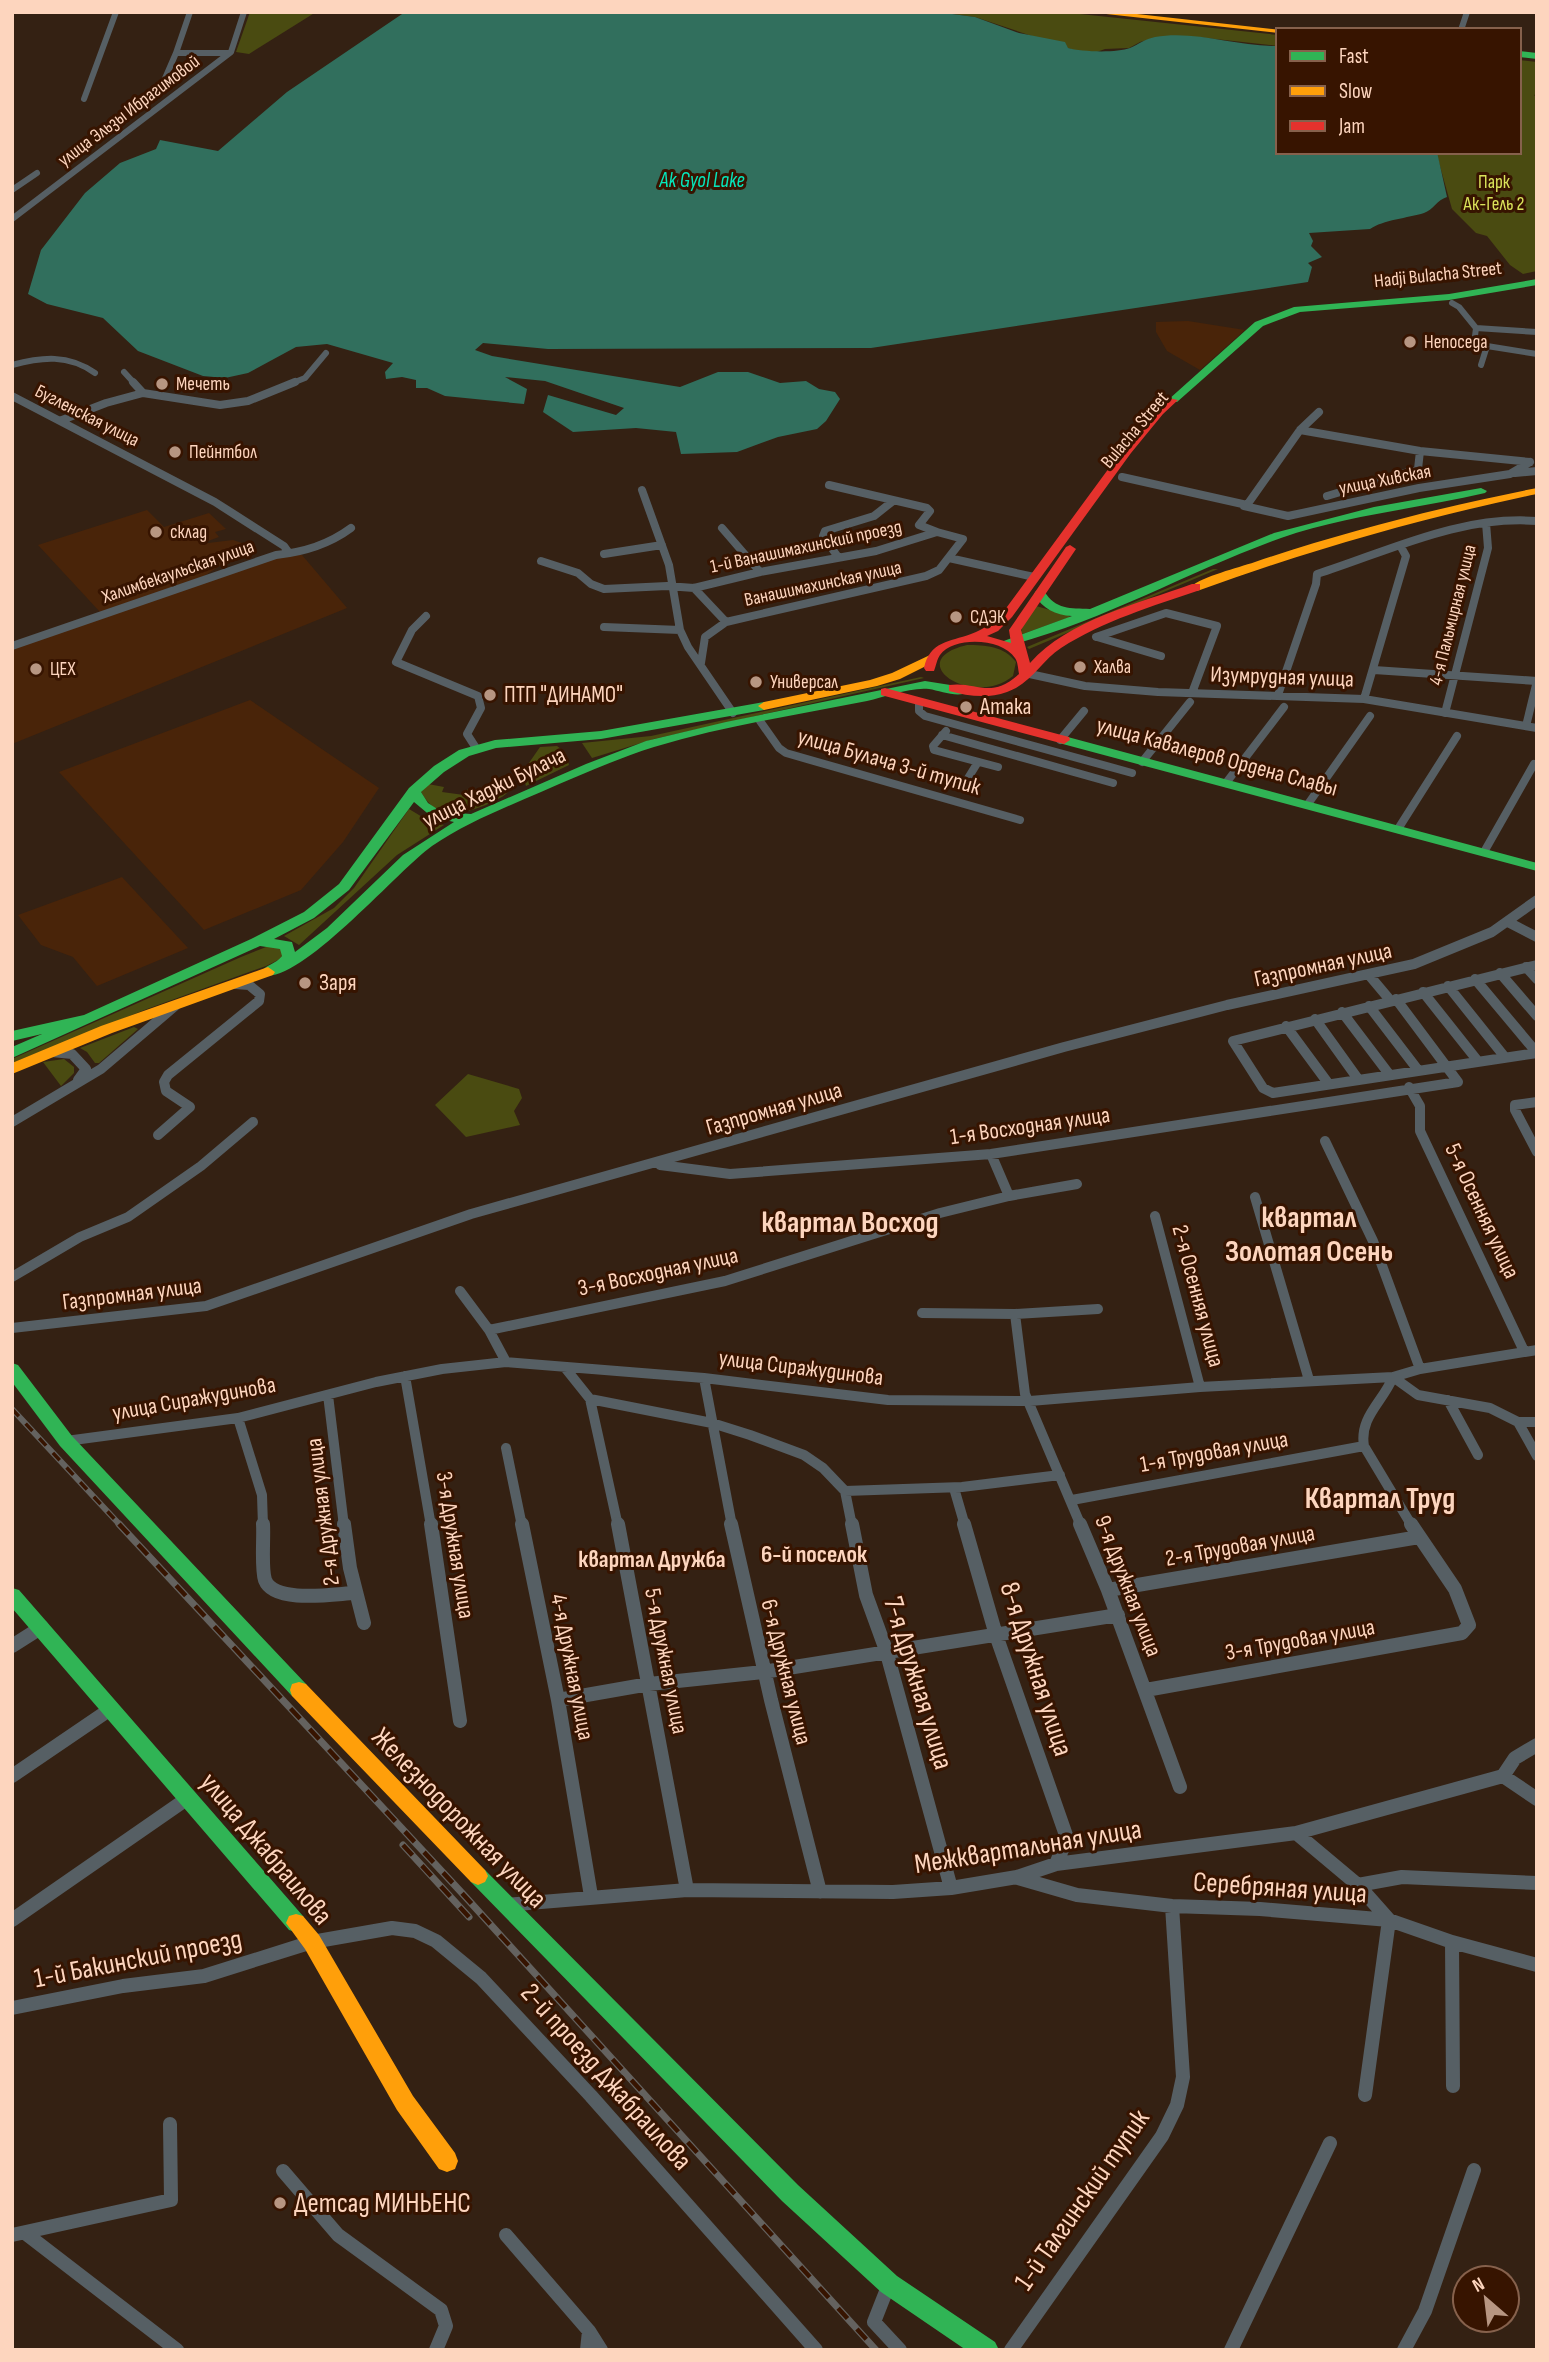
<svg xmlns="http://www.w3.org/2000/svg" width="1549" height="2362" viewBox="0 0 1549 2362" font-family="'Sofia Sans Condensed',sans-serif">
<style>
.built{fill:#492409}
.green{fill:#4a4b11}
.water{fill:#316f5d}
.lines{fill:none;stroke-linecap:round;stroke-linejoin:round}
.street-far3{stroke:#565f64;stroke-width:6}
.street-far2{stroke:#565f64;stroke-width:8}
.street-far1{stroke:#565f64;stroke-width:10}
.street{stroke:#565f64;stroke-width:14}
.fast{fill:#30b455;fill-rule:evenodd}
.slow{fill:#ff9f0a;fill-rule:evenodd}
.jam{fill:#e5322d;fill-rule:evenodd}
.rail-far1-casing{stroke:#64625f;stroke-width:6}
.rail-casing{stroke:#64625f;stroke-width:7}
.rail-far1{stroke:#371400;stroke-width:3.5;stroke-dasharray:10;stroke-linecap:butt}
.rail{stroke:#371400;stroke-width:4.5;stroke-dasharray:14;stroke-linecap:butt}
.poi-dot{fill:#b79682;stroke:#371400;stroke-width:2.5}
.labels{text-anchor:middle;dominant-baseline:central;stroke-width:6;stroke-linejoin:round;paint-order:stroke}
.far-street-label{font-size:19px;fill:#fdd5be;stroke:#371400}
.far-park-label{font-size:19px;fill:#dae35a;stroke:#371400}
.far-poi-label{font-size:19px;fill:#fdd5be;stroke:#371400;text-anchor:start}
.far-water-label{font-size:21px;font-style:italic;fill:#05e7bc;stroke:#371400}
.street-label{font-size:23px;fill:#fdd5be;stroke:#371400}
.poi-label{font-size:23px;fill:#fdd5be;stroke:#371400;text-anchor:start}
.neighbourhood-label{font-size:24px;font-weight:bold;fill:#fdd5be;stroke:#371400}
.near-street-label{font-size:28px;fill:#fdd5be;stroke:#371400}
.near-poi-label{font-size:28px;fill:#fdd5be;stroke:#371400;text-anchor:start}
.district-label{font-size:30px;font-weight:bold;fill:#fdd5be;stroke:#371400}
</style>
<rect width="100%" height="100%" fill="#342113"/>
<path class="built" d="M 1188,321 L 1245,330 L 1200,370 L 1167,351 L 1156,332 L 1156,322 Z
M 147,510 L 164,527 L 209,513 L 226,529 L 215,532 L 219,537 L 200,544 L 233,540 L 251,546 L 204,576 L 100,612 L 38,545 Z
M 281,555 L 302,555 L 347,608 L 12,744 L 12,649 Z
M 250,700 L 379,788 L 343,842 L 301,890 L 204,930 L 59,772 Z
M 122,877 L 188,948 L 97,986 L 73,957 L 41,945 L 18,915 Z"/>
<path class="green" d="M 250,12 L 316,12 L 249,54 L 236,52 Z
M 937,12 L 1061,12 L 1278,35 L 1278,46 L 1197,37 L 1158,37 L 1140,42 L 1129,48 L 1105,49 L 1094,53 L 1074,50 L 975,17 Z
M 1519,60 L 1537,62 L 1537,94 L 1534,95 L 1537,98 L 1535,110 L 1537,111 L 1537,271 L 1523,274 L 1510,265 L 1487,236 L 1476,233 L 1452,209 L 1436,152 L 1519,152 Z
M 1213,569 L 1218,569 L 1029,649 L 1027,647 Z
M 1036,606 L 1068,615 L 1070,617 L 1020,635 L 1023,625 Z
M 967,645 C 985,645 1004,646 1016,662 L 1013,676 C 973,709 900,661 967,645 Z
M 921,677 L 924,678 L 654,739 L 592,758 L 582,743 L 651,736 Z
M 557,746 L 565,752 L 569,765 L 526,786 L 522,773 L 540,747 Z
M 428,784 L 444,787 L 442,792 L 464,795 L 468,789 L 481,791 L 488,788 L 493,793 L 513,786 C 506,797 498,799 486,805 C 461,815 436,820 421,792 Z
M 409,809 L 424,818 L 444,825 L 397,855 L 299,945 L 284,936 L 334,908 L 354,888 Z
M 276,946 L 281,949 L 283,954 L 280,959 L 266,966 L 147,1009 L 12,1063 L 12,1059 L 241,957 L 266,947 Z
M 134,1027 L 138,1029 L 99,1063 L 95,1063 L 87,1052 L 80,1048 Z
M 64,1059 L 74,1067 L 74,1073 L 61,1086 L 43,1062 Z
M 468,1074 L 519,1089 L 522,1098 L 514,1111 L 520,1125 L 466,1137 L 435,1105 Z"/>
<path class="water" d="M 405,12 L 937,12 L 975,17 L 1019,33 L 1065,42 L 1068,48 C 1082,52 1117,53 1130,48 C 1139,44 1145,39 1155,37 C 1196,30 1237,47 1278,46 L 1278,152 L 1437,152 L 1447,197 C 1437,200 1433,210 1424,213 C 1408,218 1383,220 1370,229 L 1309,233 L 1313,241 L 1311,246 L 1322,257 L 1308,263 L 1312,267 L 1308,282 L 871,348 L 548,349 L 483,343 L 475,350 L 492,356 L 680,387 L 718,372 L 748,372 L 780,383 L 806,381 L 819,389 L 835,392 L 840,399 L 826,421 L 817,429 L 778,437 L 737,452 L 681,454 L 676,432 L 636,428 L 573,432 L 543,412 L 548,395 L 616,415 L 624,408 L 545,381 L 505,377 L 527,389 L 524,404 L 445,396 L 427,388 L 416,388 L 416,380 L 402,377 L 386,379 L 385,372 L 393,363 L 327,344 L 296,347 L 248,373 L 225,378 L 203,376 L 138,351 L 103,318 L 47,304 L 28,294 L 41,250 L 85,193 L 120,163 L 156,149 L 160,140 L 218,151 L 287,92 Z"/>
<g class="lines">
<path class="street-far3" d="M 1461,30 L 1467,12
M 176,53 L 190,12
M 163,83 L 176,53 L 229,53
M 84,99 L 116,12
M 12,190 L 37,173
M 12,219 L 231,52 L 244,12
M 1452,303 L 1459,307 L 1476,328 L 1537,332
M 1476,328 L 1474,344 L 1487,346 L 1481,365
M 1487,346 L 1537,354
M 12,365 C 42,357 68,354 95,373
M 124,372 L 135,384
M 290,384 L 305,378 L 326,353"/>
<path class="street-far2" d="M 133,382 L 143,393
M 12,396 L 215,502 L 284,546 L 289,553
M 62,420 L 106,403 L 143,393 L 220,405 L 248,401 L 295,382
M 1300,430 L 1420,451 L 1530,462
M 1515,473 L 1537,471
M 1122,477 L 1247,505 L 1300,430 L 1319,412
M 829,485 L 927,508 L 930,511 L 919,525 L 937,532
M 642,490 L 669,565 L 680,630 L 688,647 L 733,713
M 1327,496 L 1418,469 L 1420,451
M 1244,506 L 1288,516 L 1419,488 L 1510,474 L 1530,462
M 722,528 L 760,572
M 604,554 L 662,545
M 838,557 L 823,536 L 825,531 L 874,516 L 893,501
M 949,558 L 1034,577
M 541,561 L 578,573 L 591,584 L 604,589 L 667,586 L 694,588 L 760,572 L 876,551 L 937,532 L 963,539 L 939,570 L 926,576 L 726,622 L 705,637 L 701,663
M 694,588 L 726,622
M 426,616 L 412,630 L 396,662 L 478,696 L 481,708 L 467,734 L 476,748
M 604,627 L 680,630
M 1096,637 L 1166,613 L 1217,626 L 1192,693
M 1097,637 L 1161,656
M 12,646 L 276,555 C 304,552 328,545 351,528
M 1374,670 L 1537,681
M 1025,673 L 1085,686 L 1158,692 L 1364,699 L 1537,728
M 1278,695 L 1316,584 L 1317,574 C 1389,551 1460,515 1537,521
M 1364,699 L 1406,556 L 1401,547
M 919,702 L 919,711 L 925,716 L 1132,773
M 1445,713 L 1488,548 L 1486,523
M 760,721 L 779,748 L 786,753 L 1020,820
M 1526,726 L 1537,681
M 946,731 L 933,746 L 934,750 L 998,767
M 942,735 L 1113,783
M 1060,740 L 1084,711
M 1142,762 L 1190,702
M 965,783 L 978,762
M 1226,783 L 1284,707
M 1308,804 L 1370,716
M 1398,829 L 1457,736
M 1484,852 L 1534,764"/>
<path class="street-far1" d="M 1508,922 L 1537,937
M 1537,965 L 1233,1041 L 1263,1088 L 1273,1093 L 1537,1053
M 1526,967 L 1537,979
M 1500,973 L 1537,1016
M 1369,975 L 1390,1000
M 1475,979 L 1537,1053
M 1448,986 L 1504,1056
M 1423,992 L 1477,1060
M 1369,1006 L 1418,1070
M 1342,1012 L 1389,1074
M 1315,1019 L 1358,1079
M 1286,1026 L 1328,1083
M 52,1052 L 72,1054 L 86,1069 L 78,1080
M 1409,1087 L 1420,1106 L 1420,1131 L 1524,1351
M 1537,1102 L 1515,1105 L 1515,1110 L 1537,1152
M 12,1122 L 101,1069 L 175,1006
M 158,1135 L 190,1107 L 166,1091 L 164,1082 L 168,1075 L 259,1001 L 260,994 L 249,985 L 236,984
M 1325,1141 L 1373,1241 L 1420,1369
M 991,1154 L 1009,1196
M 660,1165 L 730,1174 L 991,1154 L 1458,1082 L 1396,999
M 1255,1197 L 1309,1380
M 1155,1216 L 1200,1387
M 12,1277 L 80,1237 L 128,1217 L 201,1166 L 253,1122
M 460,1291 L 489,1330 L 506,1362
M 922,1313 L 1015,1314 L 1098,1309
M 1015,1314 L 1025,1394 L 1081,1526
M 12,1328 L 206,1306 L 471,1214 L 1064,1047 L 1227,1005 L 1414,964 L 1492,932 L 1537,900
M 489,1330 L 725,1281 L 940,1213 L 1009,1196 L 1077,1184
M 566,1369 L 590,1399 L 712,1423 L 750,1435 L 804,1455 L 823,1468 L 845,1491 L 962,1487 L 1060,1475
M 405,1376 L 431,1526
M 704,1378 L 732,1526
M 328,1395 L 344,1526
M 590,1399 L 618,1526
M 1448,1400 L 1478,1455
M 238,1418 L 262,1495 L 263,1526
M 1518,1422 L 1537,1456
M 66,1441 L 238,1418 L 376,1382 L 442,1369 L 506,1362 L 704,1378 L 888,1400 L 1030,1401 L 1200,1387 L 1393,1377 L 1420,1369 L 1537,1350
M 506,1448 L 522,1526
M 954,1488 L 965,1526
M 845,1491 L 852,1526
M 1072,1500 L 1364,1446
M 1412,1526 L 1364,1446 C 1359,1417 1383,1402 1393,1377 L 1418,1395 L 1490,1408 L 1518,1422 L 1537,1422"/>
<path class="street" d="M 263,1524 C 264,1538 261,1568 265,1580 C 274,1604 334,1594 354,1593
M 344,1524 L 350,1568 L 364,1623
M 431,1524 L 460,1721
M 522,1524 L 558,1700 L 591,1896
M 618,1524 L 687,1890
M 731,1524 L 771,1700 L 820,1892
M 852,1524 L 866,1595 L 886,1650 L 951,1888
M 964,1524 L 996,1635 L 1067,1838 L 1056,1864
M 1080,1524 L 1108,1590 L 1180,1787
M 1108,1590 L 1419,1537
M 12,1646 L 42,1627
M 1146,1690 L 1462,1633 L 1469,1625 L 1455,1589 L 1411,1524
M 558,1700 L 649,1684 L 763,1672 L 1118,1615
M 12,1776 L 112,1708
M 1503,1776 L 1537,1799
M 1296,1833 L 1358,1885 L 1389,1920 L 1365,2095
M 1018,1878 L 1077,1895 L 1172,1906 L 1260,1909 L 1389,1920 L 1452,1942 L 1537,1965
M 1358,1885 L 1402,1877 L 1537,1883
M 506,1905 L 687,1890 L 893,1892 L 951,1888 L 1017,1877 L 1056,1864 L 1296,1833 L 1503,1776 L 1515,1758 L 1537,1745
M 12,1920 L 188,1798
M 1452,1942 L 1453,2086
M 12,2008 L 123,1986 L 204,1976 L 312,1942 L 392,1928 L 415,1931 L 436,1941 L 481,1978 L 591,2096 L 816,2350
M 283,2171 L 338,2235 L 441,2310 L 446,2326 L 436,2350
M 25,2233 L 177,2350
M 12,2235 L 171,2200 L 170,2124
M 506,2235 L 589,2331 L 601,2350
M 889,2284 L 874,2322 L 900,2350
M 587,2350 L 589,2331
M 1011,2350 L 1162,2136 L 1177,2105 L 1183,2077 L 1172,1906
M 1231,2350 L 1330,2143
M 1404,2350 L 1425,2311 L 1474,2170"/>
<path class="fast" d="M 1519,51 L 1537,53 L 1537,59 L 1519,57 Z
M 1537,279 L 1537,285 L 1449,300 L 1300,312 L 1263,326 L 1177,402 L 1168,400 L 1255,322 L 1294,307 L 1449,294 Z
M 1481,488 L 1487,491 L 1485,493 C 1417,509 1347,515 1281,538 C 1189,571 1102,622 1007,646 L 1001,642 L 1072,616 C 1055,615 1043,609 1034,594 L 1036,591 L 1044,591 C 1056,610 1070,608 1090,609 L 1274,533 L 1374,507 Z
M 925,681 L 963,687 L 969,691 C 960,699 941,691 929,689 C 910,687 885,697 867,701 C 796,715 724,726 654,747 C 616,759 578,776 541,792 C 504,808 466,823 432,846 C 398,870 300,985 263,975 L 261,972 C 265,965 276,964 282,956 L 280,949 L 260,946 L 12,1058 L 12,1047 L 42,1034 L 12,1041 L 12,1031 L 84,1015 L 251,939 L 304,912 L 339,884 L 409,788 L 434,766 L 459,750 L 495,740 L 601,731 L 764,702 L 770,706 L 764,710 L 601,739 L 496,748 L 469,756 L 444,772 L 421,792 L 428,803 L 442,812 L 471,814 L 586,764 L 646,741 L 726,722 ZM 414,802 L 432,817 L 454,822 L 403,855 L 327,928 L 295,952 L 292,942 L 274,939 L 314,918 L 349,890 Z
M 1064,736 L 1537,863 L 1537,871 L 1059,743 L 1059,737 Z
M 12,1363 L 18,1365 L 72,1436 L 306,1684 L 308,1690 L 306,1696 L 299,1698 L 292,1696 L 60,1446 L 12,1382 Z
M 12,1588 L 19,1590 L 303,1916 L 306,1923 L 303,1930 L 296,1932 L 289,1930 L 12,1608 Z
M 478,1867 L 485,1870 L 798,2185 L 897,2276 L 995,2342 L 999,2350 L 966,2350 L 881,2292 L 782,2201 L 471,1882 L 468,1876 L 471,1870 Z"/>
<path class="slow" d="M 1088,12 L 1119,12 L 1281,30 L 1278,30 L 1278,33 Z
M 1537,488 L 1537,494 C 1422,518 1310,550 1200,590 L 1196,591 L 1190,587 C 1204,576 1237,568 1255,562 C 1347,531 1441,507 1537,488 Z
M 930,655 L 934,656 L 934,662 L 900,679 L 877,686 L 764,710 L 758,706 L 764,702 L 870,680 L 892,673 Z
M 268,967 L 275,972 L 273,975 L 112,1033 L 12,1074 L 12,1063 L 101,1026 Z
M 299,1682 L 306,1684 L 485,1870 L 488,1876 L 485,1882 L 478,1885 L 471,1882 L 292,1696 L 290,1690 L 292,1684 Z
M 296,1914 L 303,1916 L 319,1935 L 413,2096 L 455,2153 L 458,2161 L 455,2169 L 447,2172 L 439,2169 L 397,2110 L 305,1949 L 286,1923 L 289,1916 Z"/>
<path class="jam" d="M 1169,398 L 1178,400 L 1163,414 L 1131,453 L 1012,617 L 998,631 L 987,636 L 1011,643 L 1009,630 L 1066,547 L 1070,545 L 1076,549 L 1021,630 L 1030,663 C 1069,619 1138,604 1192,584 L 1200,584 L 1200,590 C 1153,606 1103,621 1061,648 C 1041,661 1031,684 1007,692 C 987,699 968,696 949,691 L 949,685 C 977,681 990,700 1019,674 C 1018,669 1018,662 1015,658 C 1002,638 954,636 940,655 C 937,659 936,666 934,671 L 926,671 L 924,668 C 930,641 949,642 971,634 C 985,629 994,621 1004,611 L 1123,449 L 1155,410 Z
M 885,688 L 1069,737 L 1070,740 L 1064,744 L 881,695 L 881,689 Z"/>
<defs>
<path id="rail-far1" d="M 12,1409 L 121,1526"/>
<path id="rail" d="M 119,1524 L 462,1893 L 876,2350
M 403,1845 L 469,1917"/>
</defs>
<use href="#rail-far1" class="rail-far1-casing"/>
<use href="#rail" class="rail-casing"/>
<use href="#rail-far1" class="rail-far1"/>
<use href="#rail" class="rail"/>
</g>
<g class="poi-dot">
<circle cx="1410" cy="342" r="7"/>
<circle cx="162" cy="384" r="7"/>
<circle cx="175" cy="452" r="7"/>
<circle cx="156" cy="532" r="7"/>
<circle cx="956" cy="617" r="7"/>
<circle cx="1080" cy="667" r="7"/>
<circle cx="36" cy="669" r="7"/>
<circle cx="756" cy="682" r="7"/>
<circle cx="490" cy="695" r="7"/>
<circle cx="966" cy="707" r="7"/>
<circle cx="305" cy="983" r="7"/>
<circle cx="280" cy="2203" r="7"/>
</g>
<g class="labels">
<g class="far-street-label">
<text transform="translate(129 111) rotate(-37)">улица Эльзы Ибрагимовой</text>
<text transform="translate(1438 275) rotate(-6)">Hadji Bulacha Street</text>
<text transform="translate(87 416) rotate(27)">Бугленская улица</text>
<text transform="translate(1135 430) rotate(-50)">Bulacha Street</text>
<text transform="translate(1385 480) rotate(-11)">улица Хивская</text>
<text transform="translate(806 547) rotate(-12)">1-й Ванашимахинский проезд</text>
<text transform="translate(178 572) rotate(-19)">Халимбекаульская улица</text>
<text transform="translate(823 584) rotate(-12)">Ванашимахинская улица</text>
<text transform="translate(1453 615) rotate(-76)">4-я Пальмирная улица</text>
</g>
<g class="far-park-label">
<text x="1494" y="182">Парк<tspan x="1494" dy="22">Ак-Гель 2</tspan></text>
</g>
<g class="far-poi-label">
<text x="1424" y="342">Непоседа</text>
<text x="176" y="384">Мечеть</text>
<text x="189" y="452">Пейнтбол</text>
<text x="170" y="532">склад</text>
<text x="970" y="617">СДЭК</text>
<text x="1094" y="667">Халва</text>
<text x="50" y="669">ЦЕХ</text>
<text x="770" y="682">Универсал</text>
</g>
<g class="far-water-label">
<text x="702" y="180">Ak Gyol Lake</text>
</g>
<g class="street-label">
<text transform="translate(1282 677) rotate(2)">Изумрудная улица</text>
<text transform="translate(1217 757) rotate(15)">улица Кавалеров Ордена Славы</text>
<text transform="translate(889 762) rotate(16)">улица Булача 3-й тупик</text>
<text transform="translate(494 788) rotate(-26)">улица Хаджи Булача</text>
<text transform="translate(1323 965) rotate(-12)">Газпромная улица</text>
<text transform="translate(774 1109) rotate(-16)">Газпромная улица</text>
<text transform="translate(1030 1126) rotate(-8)">1-я Восходная улица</text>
<text transform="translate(1482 1211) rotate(65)">5-я Осенняя улица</text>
<text transform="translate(658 1272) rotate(-12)">3-я Восходная улица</text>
<text transform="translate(132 1294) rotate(-7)">Газпромная улица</text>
<text transform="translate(1198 1296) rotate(75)">2-я Осенняя улица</text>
<text transform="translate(801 1368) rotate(7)">улица Сиражудинова</text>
<text transform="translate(194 1399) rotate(-10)">улица Сиражудинова</text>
<text transform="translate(1214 1452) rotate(-10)">1-я Трудовая улица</text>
<text transform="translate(323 1512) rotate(-97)">2-я Дружная улица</text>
<text transform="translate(455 1545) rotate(81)">3-я Дружная улица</text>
<text transform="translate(1240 1546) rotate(-10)">2-я Трудовая улица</text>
<text transform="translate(1128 1586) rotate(69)">9-я Дружная улица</text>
<text transform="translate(1300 1640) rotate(-10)">3-я Трудовая улица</text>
<text transform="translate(666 1661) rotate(79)">5-я Дружная улица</text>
<text transform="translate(572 1667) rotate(79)">4-я Дружная улица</text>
<text transform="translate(786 1672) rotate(76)">6-я Дружная улица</text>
</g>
<g class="poi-label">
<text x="504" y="695">ПТП "ДИНАМО"</text>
<text x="980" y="707">Атака</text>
<text x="319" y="983">Заря</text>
</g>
<g class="neighbourhood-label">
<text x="814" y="1554">6-й поселок</text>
<text x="652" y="1559">квартал Дружба</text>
</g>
<g class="near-street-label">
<text transform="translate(1036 1669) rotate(72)">8-я Дружная улица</text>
<text transform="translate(918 1683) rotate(73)">7-я Дружная улица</text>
<text transform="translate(459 1818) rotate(46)">Железнодорожная улица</text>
<text transform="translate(1028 1847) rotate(-9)">Межквартальная улица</text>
<text transform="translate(266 1849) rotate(50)">улица Джабраилова</text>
<text transform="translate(1280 1888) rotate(4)">Серебряная улица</text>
<text transform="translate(138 1959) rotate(-11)">1-й Бакинский проезд</text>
<text transform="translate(606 2077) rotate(48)">2-й проезд Джабраилова</text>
<text transform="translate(1082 2200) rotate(-55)">1-й Талгинский тупик</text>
</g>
<g class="near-poi-label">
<text x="294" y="2203">Детсад МИНЬЕНС</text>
</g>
<g class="district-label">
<text x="1309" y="1218">квартал<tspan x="1309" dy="34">Золотая Осень</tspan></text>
<text x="850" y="1223">квартал Восход</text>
<text x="1380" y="1499">Квартал Труд</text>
</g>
</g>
<rect width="1549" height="2362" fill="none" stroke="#fdd5be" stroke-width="28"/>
<rect x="1276" y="28" width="245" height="126" fill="#371400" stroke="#86614c" stroke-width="2"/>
<rect x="1290" y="51" width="35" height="10" fill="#30b455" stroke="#86614c" stroke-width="2"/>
<text x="1339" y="63" font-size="21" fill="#fdd5be">Fast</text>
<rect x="1290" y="86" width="35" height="10" fill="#ff9f0a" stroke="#86614c" stroke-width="2"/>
<text x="1339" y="98" font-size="21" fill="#fdd5be">Slow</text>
<rect x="1290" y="121" width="35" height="10" fill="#e5322d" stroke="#86614c" stroke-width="2"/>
<text x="1339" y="133" font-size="21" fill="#fdd5be">Jam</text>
<g transform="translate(1486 2299) rotate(332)"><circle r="33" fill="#371400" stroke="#86614c" stroke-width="2"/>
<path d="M0-5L12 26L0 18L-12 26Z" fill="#b79682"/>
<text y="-10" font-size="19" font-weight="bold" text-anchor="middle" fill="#fdd5be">N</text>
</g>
</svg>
